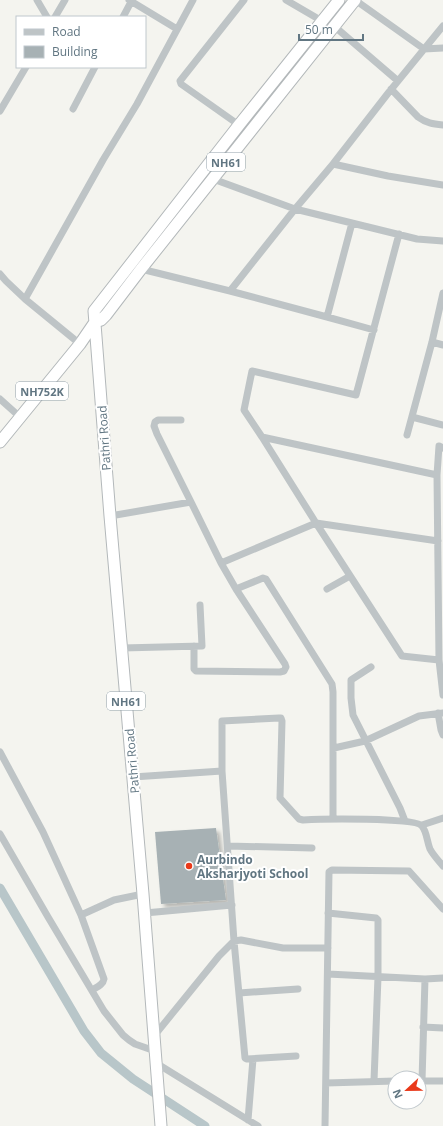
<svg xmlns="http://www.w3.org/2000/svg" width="443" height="1126" viewBox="0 0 443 1126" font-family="'Open Sans',sans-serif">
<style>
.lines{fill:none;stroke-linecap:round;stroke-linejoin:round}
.canal{stroke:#b8c6c9;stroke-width:9}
.building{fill:#a7b1b4;filter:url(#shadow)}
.trunk-casing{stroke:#b3b8ba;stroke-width:13}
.minor{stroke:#bec4c6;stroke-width:7}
.trunk{stroke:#fff;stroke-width:11}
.poi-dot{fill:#e9391a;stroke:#fff;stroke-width:1.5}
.labels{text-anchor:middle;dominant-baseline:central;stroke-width:4;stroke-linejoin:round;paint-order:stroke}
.shield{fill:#fff;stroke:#909fa8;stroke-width:1}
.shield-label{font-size:11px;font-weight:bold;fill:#617682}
.street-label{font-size:12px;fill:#617682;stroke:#fff}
.poi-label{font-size:12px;font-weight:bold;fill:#617682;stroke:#fff;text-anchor:start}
</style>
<defs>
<filter id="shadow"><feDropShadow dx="3.5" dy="3.5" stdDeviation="2" flood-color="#0004"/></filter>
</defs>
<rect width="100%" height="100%" fill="#f4f4ef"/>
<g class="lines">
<path class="canal" d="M 0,888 L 84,1031 L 101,1053 L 133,1079 L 205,1126"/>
</g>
<path class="building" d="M 216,828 L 226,900 L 161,904 L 155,832 Z"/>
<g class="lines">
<defs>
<path id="trunk" d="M 0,442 L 80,344 L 95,322 L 101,320 L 106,315 L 141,269 L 355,0
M 161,1126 L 143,894 L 110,516 L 94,311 L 239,125 L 339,0"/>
</defs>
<use href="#trunk" class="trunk-casing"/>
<path class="minor" d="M 37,0 L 47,17
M 129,0 L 177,29
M 286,0 L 322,21
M 355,0 L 424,49 L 443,48
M 55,17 L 65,0
M 123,17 L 132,0
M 334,26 L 398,81
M 391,89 L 418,117 C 426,123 433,124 443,125
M 73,109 L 95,67
M 0,111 L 26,67
M 239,125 L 181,84 L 180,81 L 244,0
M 333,164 L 388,176 L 443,185
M 213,179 L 295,209 L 417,239 L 443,241
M 399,234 L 356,395 L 252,371 L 244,410 L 262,437 L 437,475 L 439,446 L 443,448
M 141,269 L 230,291 L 295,209 L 333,164 L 389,92 L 443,26
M 0,274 L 6,281 L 25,299 L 80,344
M 230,291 L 327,317 L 374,330
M 25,299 L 103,160 L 137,104 L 193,0
M 327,317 L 352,223
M 432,342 L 443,345
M 0,399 L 20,417
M 412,417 L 443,425
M 181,420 L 158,420 L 155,422 L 154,426 L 157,434 L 191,502
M 407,435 L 432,342 L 443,293
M 437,475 L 439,660
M 110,516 L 191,502 L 221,563 L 316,523 L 262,437
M 316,523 L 402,656 L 439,660 L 443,695
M 316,523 L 438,541
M 236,589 L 263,578 L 266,579 L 332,684 L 333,692 L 333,819
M 327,589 L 350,576
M 194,646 L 194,669 L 196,671 L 280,672 L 284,671 L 286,667 L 285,664 L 236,589 L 221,563
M 122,648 L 202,646 L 200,605
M 371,667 L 351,680 L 351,698 L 353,715 L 400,808 L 405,821
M 438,713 L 441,730 L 443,735
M 334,748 L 365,741 L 419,716 L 443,713
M 0,752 L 43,832 L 81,915 L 104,979 C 103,985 97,987 92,990
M 133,777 L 222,771
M 422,825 L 443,818
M 0,834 L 48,917 L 104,1011 L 123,1035 L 129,1040 L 135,1044 L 155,1051
M 228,846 L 312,848
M 145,913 L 232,905
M 328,913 L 376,918 L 378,920 L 378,977 L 374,1081
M 81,915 L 114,900 L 143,894
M 328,974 L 425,979 L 443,978
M 239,993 L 298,989
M 423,1027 L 443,1028
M 154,1036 L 219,956 L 234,941 L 241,940 L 283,948 L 328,948
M 296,1056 L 247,1059 L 245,1058 L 234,941 L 222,771 L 222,721 L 279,718 L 281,718 L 282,721 L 280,798 L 299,819 L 303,820 C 319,819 416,817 422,826 C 427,832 427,842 430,849 C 433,855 439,861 443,866
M 156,1063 L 258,1126
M 419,1081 L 443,1081
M 422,1081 L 425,979
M 326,1083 L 395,1081
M 248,1120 L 253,1059
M 325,1126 L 329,872 L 332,870 L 409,871 L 443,909"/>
<use href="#trunk" class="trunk"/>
</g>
<circle class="poi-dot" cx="189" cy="866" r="4"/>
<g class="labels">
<g class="shield">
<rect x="207" y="153" width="38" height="18" rx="3"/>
<rect x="16" y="382" width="52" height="18" rx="3"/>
<rect x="107" y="692" width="38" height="18" rx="3"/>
</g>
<g class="shield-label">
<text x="226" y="162">NH61</text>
<text x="42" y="391">NH752K</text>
<text x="126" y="701">NH61</text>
</g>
<g class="street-label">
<text transform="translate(104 438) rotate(-94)">Pathri Road</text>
<text transform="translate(132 761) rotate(-95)">Pathri Road</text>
</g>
<g class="poi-label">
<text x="197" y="859">Aurbindo<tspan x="197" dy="14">Aksharjyoti School</tspan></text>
</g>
</g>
<rect x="16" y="16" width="130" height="52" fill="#ffffff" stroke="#c0c8cd"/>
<rect x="24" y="29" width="20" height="6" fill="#bec4c6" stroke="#c0c8cd"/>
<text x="52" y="36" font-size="12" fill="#617682">Road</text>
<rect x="24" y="46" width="20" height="12" fill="#a7b1b4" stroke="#c0c8cd"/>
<text x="52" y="56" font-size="12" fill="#617682">Building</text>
<g transform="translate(407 1090) rotate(248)"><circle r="19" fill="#ffffff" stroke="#c0c8cd"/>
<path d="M0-3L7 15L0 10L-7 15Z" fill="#e9391a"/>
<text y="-6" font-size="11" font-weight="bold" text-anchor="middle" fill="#617682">N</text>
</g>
<path d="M299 34v6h64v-6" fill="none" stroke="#617682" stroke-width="2"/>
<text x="305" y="34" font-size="12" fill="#617682" stroke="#ffffff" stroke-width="3" paint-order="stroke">50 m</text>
</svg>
